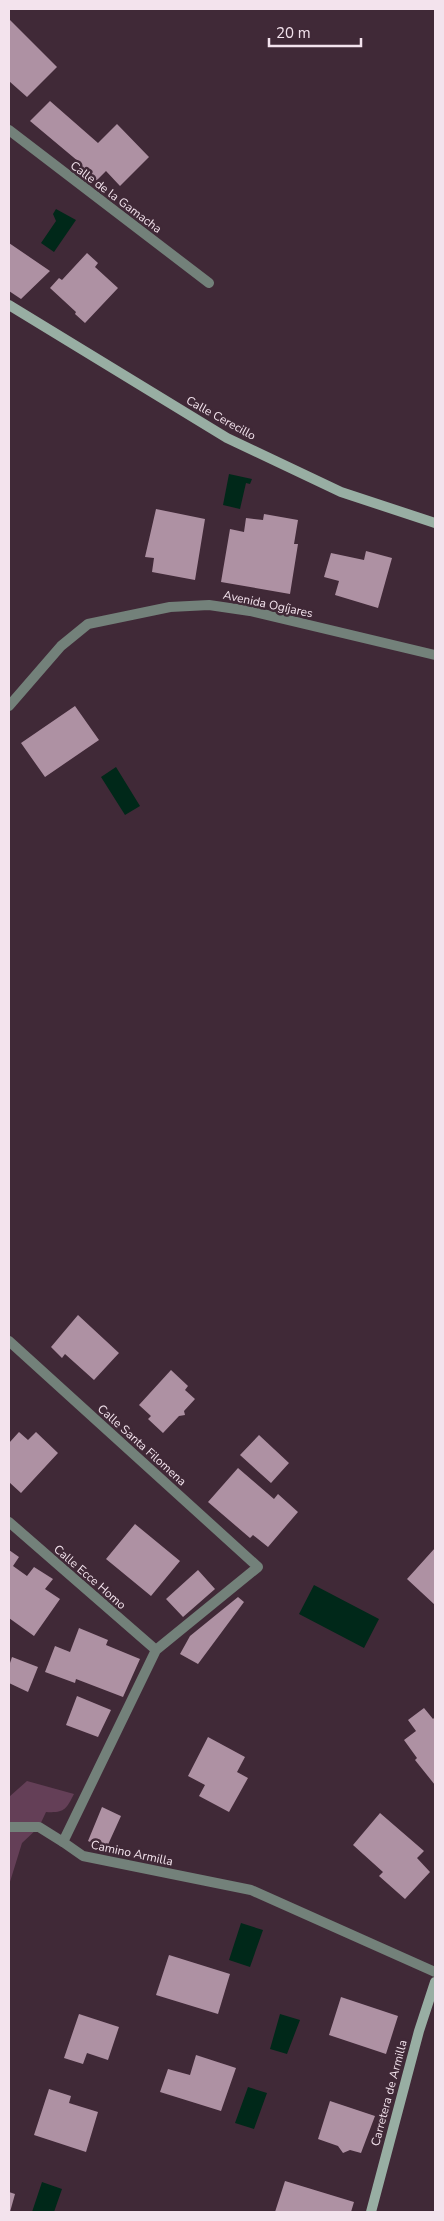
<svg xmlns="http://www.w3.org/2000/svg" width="444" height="2221" viewBox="0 0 444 2221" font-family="'Nunito Sans',sans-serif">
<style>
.green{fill:#643f57}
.water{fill:#002819}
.building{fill:#ae91a3}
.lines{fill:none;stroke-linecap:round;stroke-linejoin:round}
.lane{stroke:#73817a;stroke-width:10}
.street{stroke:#73817a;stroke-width:10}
.secondary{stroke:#98aea3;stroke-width:10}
.labels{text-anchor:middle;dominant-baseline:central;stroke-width:5;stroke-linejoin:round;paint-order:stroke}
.street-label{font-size:12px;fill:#f3e3ed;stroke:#402937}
</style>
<rect width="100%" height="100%" fill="#402937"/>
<path class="green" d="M 27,1781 L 74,1794 C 66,1810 64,1813 46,1812 L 39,1827 L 22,1843 L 9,1885 L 9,1797 Z"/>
<path class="water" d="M 56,209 L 76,220 L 54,252 L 41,243 L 56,221 L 53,214 Z
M 229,474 L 252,479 L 250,484 L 246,483 L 240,509 L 223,505 Z
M 116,767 L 140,806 L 125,815 L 101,777 Z
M 314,1585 L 379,1619 L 364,1648 L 299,1614 Z
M 241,1923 L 263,1930 L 250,1967 L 229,1960 Z
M 280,2014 L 300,2020 L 287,2054 L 270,2049 Z
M 248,2087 L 267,2093 L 254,2129 L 235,2123 Z
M 42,2182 L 62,2189 L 54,2212 L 32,2212 Z"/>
<path class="building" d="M 9,19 L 57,67 L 27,97 L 9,81 Z
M 50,101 L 98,143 L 117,124 L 149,157 L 120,186 L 106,171 L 96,181 L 76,165 L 79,162 L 30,121 Z
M 9,243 L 50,271 L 21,299 L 9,291 Z
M 87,253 L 98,263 L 95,267 L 118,288 L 85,323 L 75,314 L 76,312 L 50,288 L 59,278 L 62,280 Z
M 156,509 L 205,519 L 195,580 L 152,572 L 154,558 L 145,557 Z
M 264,514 L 298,520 L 294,544 L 298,544 L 290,594 L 221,582 L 230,529 L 244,532 L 246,518 L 263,520 Z
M 366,551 L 392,558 L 378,608 L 335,595 L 339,581 L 324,577 L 331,553 L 364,560 Z
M 75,706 L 99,740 L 45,777 L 21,743 Z
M 78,1315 L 119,1353 L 94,1380 L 65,1354 L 62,1358 L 51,1347 Z
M 171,1370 L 188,1386 L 185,1390 L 195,1399 L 184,1411 L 185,1415 L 179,1416 L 163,1433 L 148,1419 L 151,1416 L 139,1405 Z
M 19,1432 L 28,1440 L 36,1432 L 58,1453 L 21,1493 L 9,1482 L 9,1443 Z
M 259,1435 L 289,1463 L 271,1483 L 240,1455 Z
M 238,1468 L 274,1499 L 278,1494 L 298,1512 L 268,1547 L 253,1535 L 250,1538 L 208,1502 Z
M 135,1524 L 180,1561 L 151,1596 L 106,1559 Z
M 435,1548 L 435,1605 L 407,1579 Z
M 9,1550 L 19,1557 L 13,1566 L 27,1576 L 34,1567 L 53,1579 L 45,1589 L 60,1599 L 34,1636 L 9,1618 Z
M 198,1570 L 215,1589 L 183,1617 L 166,1599 Z
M 238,1597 L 244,1602 L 198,1664 L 180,1654 L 190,1636 Z
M 79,1628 L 108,1640 L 106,1645 L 140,1659 L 123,1697 L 76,1679 L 75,1683 L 45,1672 L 55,1646 L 70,1652 Z
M 12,1657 L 38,1667 L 28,1692 L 9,1683 L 9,1666 Z
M 77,1696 L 111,1710 L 98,1737 L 66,1725 Z
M 424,1708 L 433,1719 L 435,1717 L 435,1785 L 415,1760 L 417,1758 L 404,1740 L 416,1731 L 408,1720 Z
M 208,1737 L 245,1757 L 237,1772 L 248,1778 L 229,1812 L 199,1796 L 205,1785 L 188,1776 Z
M 102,1807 L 121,1816 L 106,1849 L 88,1841 Z
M 380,1813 L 424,1851 L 417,1858 L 430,1872 L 405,1899 L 379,1876 L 383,1872 L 353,1845 Z
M 169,1955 L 230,1974 L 218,2014 L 156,1995 Z
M 341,1997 L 398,2016 L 386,2054 L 329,2035 Z
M 79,2014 L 119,2027 L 108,2060 L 87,2053 L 83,2064 L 64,2058 Z
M 196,2055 L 236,2068 L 221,2111 L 160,2092 L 168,2069 L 190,2075 Z
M 49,2089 L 71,2096 L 69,2103 L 98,2112 L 86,2152 L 34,2135 Z
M 330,2101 L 375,2116 L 361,2153 L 350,2150 L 343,2153 L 338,2146 L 318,2139 Z
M 285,2181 L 354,2202 L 351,2212 L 275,2212 Z
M 9,2192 L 15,2194 L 10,2212 L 9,2212 Z"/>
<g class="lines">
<path class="lane" d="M 9,1827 L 39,1827 L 63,1842"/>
<path class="street" d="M 9,130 L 209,283
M 9,706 L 61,646 L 88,624 L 170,607 L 209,605 L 250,611 L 435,655
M 9,1341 L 258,1567 L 156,1650 L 63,1842 L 83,1856 L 251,1890 L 435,1972
M 9,1522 L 156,1650"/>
<path class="secondary" d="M 9,305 L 227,438 L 341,492 L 435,523
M 371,2212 L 419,2031 L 435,1982"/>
</g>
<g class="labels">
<g class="street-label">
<text transform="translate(116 197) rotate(37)">Calle de la Gamacha</text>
<text transform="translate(221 418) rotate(29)">Calle Cerecillo</text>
<text transform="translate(268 604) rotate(12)">Avenida Ogíjares</text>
<text transform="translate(142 1445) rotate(42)">Calle Santa Filomena</text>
<text transform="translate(90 1577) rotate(41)">Calle Ecce Homo</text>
<text transform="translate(132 1853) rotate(12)">Camino Armilla</text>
<text transform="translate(389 2093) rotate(-75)">Carretera de Armilla</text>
</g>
</g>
<rect width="444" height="2221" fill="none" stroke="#f3e3ed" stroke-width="20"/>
<path d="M269 38v8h92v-8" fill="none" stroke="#f3e3ed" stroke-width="2.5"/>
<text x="276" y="38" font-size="15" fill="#f3e3ed" stroke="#402937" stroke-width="4" paint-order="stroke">20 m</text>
</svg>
